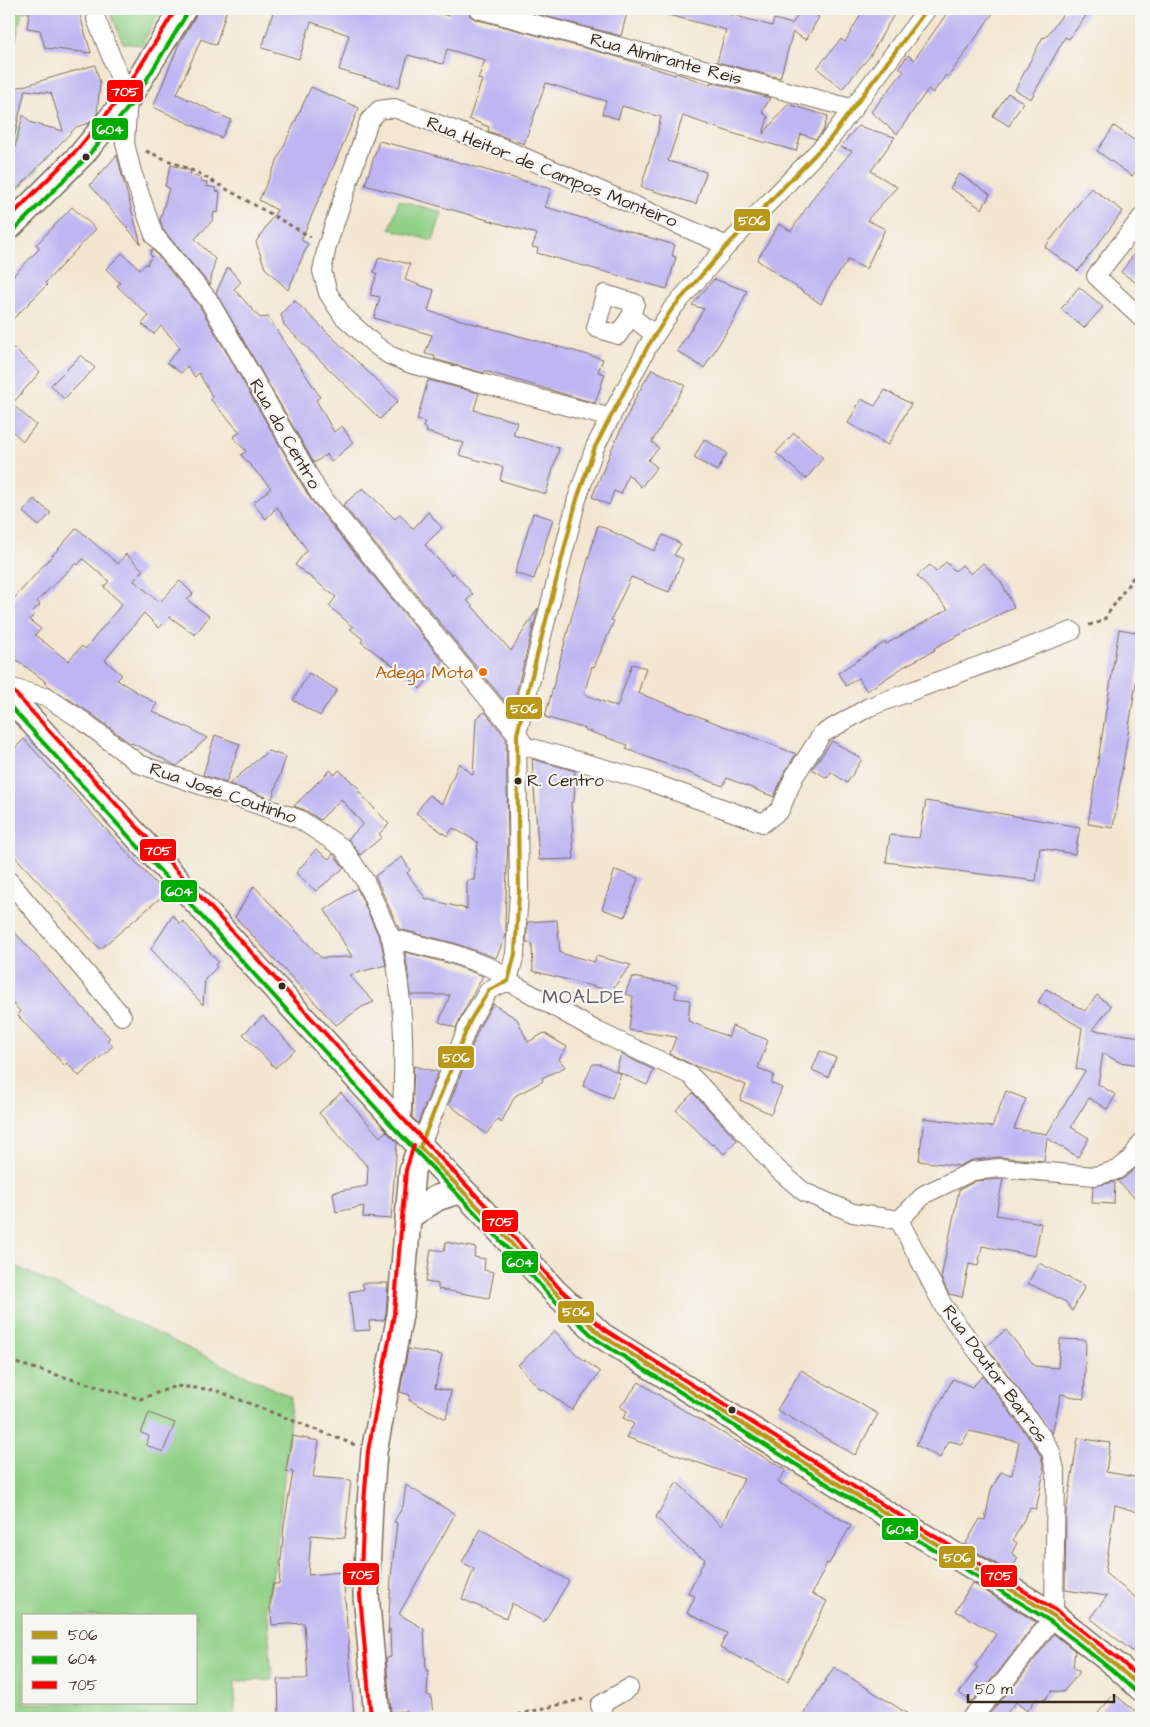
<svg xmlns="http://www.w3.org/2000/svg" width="1150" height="1727" viewBox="0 0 1150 1727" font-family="'Architects Daughter',sans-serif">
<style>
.green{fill:#90d086;stroke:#667d52;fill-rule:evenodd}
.building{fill:#beb5f2;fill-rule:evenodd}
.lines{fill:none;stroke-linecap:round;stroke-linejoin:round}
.street-casing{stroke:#7b6c5d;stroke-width:20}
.secondary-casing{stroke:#7b6c5d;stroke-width:28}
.path{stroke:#7b6c5d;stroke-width:3;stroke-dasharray:4 4;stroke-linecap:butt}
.street{stroke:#fff;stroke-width:18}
.secondary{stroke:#fff;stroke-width:25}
.bus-1-casing{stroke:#f6f6f2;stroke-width:8}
.bus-2-casing{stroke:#f6f6f2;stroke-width:8}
.bus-3-casing{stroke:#f6f6f2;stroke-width:8}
.bus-1{stroke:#b89719;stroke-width:4}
.bus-2{stroke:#00ac00;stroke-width:4}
.bus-3{stroke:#f00;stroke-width:4}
.bus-dot{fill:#3b2a1e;stroke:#f6f6f2;stroke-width:2}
.food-dot{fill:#e8710a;stroke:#f6f6f2;stroke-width:2}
.labels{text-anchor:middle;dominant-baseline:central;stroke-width:4.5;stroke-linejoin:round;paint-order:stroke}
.bus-label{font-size:17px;fill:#3b2a1e;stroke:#f6f6f2;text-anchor:start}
.street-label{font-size:18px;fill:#3b2a1e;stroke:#f6f6f2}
.food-label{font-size:18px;fill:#c56008;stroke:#f6f6f2;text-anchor:end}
.neighbourhood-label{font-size:19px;letter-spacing:1px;fill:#695b68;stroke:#f6f6f2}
.line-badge{stroke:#f6f6f2;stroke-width:2}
.badge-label{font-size:14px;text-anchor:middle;font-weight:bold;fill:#fff}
</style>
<rect width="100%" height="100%" fill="#f6f6f2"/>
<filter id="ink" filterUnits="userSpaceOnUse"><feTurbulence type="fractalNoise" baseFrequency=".02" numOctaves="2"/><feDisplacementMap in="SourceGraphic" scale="10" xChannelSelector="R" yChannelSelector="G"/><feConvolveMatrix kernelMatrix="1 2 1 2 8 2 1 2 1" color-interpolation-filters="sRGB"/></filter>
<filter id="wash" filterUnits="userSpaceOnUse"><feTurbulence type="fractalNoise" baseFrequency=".0096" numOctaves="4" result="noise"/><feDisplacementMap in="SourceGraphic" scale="20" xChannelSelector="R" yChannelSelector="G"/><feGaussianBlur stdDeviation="1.12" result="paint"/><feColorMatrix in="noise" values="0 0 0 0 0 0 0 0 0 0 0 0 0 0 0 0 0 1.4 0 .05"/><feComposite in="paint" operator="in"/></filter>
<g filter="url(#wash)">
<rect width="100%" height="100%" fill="#f3e6d1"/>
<path class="green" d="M 9,9 L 38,9 L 22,12 L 9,73 Z
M 109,9 L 161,9 L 142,45 L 123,43 Z
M 9,109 L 39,168 L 9,198 Z
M 399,200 L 442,212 L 433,241 L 390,229 Z
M 9,1263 L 291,1397 L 289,1433 L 275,1561 L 267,1605 L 272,1680 L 235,1681 L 235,1718 L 9,1718 ZM 24,1616 L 196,1616 L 196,1703 L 24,1703 Z"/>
<g id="blocks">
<path class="building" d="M 30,9 L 78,9 L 91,53 L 45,48 L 40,30 L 27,28 Z
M 197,9 L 227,9 L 216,45 L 201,39 L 177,94 L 231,120 L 221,138 L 153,107 L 179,44 L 195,17 Z
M 274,9 L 423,9 L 449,16 L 450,9 L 468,9 L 470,16 L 475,19 L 615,56 L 675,75 L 676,73 L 710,85 L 711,82 L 770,98 L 762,112 L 768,117 L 763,134 L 788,104 L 828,116 L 823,131 L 816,139 L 801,134 L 796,151 L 735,134 L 683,116 L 668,161 L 706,172 L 696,204 L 641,187 L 659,128 L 658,128 L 661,117 L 622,106 L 618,119 L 602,114 L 606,101 L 546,83 L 524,144 L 488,131 L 489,127 L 469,119 L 482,80 L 478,79 L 485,60 L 447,49 L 443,64 L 408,55 L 399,87 L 339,70 L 349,35 L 311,22 L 299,59 L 262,48 Z
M 518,9 L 628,9 L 621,36 Z
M 666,9 L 727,9 L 726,13 L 772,26 L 774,19 L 792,24 L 802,9 L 805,9 L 819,17 L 806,40 L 793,32 L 780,78 L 717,62 L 726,30 L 665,14 Z
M 864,9 L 897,9 L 870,56 L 842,89 L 817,68 L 841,39 L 845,42 Z
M 950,9 L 996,9 L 948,77 L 946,75 L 933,93 L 928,89 L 897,134 L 871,112 L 904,71 L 899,67 L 908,55 L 914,60 Z
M 1067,9 L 1091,9 L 1069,39 L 1065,37 L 1031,99 L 1015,90 L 1043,37 L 1045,38 Z
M 95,65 L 100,83 L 97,114 L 89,123 L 76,127 L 9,198 L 9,171 L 23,115 L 32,123 L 63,131 L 51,93 L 25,90 L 15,134 L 9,133 L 9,90 Z
M 311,87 L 359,108 L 301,240 L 308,244 L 288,290 L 265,268 L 256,242 L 277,210 L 259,200 Z
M 1008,93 L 1023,102 L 1009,126 L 993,116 Z
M 858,126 L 895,137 L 871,171 L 897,187 L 867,220 L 885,229 L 866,269 L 848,260 L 828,289 L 821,304 L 757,260 L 779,224 L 791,231 L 815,195 L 852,151 L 840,147 Z
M 1114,126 L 1141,145 L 1141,175 L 1136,171 L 1132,176 L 1097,151 Z
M 379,141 L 424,152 L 551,189 L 545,207 L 675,245 L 672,256 L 676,257 L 667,289 L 537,253 L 538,248 L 532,247 L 537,234 L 365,185 Z
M 117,155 L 122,175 L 141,244 L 90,185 Z
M 171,165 L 191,171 L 190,175 L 201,178 L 200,181 L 207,182 L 206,186 L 216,188 L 216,191 L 220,192 L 218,213 L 214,212 L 213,220 L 195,239 L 215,259 L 210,285 L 163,230 L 160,220 L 169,188 L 165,186 Z
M 959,174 L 990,194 L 982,209 L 950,188 Z
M 1091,188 L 1123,211 L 1078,271 L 1045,247 Z
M 72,207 L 96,229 L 45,283 L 47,285 L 9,323 L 9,280 L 40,248 L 36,245 Z
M 1141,244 L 1141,286 L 1121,272 Z
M 152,249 L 199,305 L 311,500 L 443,661 L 420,689 L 410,678 L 361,642 L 363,639 L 350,629 L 353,627 L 329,606 L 336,597 L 295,565 L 307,550 L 277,507 L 266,519 L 253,503 L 271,488 L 241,455 L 246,451 L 233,437 L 240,432 L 211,400 L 212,396 L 199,373 L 195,377 L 187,366 L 181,373 L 167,363 L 180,347 L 161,326 L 154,334 L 142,324 L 149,316 L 117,286 L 120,283 L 106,269 L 122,253 L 140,269 L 147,263 L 147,265 L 149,260 L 152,257 L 150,254 Z
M 379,257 L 410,264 L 405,280 L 434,290 L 428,311 L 603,359 L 598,372 L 605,374 L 595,403 L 485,371 L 484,373 L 434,359 L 435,356 L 425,354 L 432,335 L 374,318 L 380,297 L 370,295 L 377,274 L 374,272 Z
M 228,267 L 241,282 L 234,289 L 260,318 L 268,317 L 320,397 L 316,400 L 334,432 L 342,426 L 353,443 L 331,462 L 327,454 L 314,463 L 216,293 Z
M 714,279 L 747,291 L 734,320 L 704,368 L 677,351 L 704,309 L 692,305 Z
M 1079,287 L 1103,307 L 1084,328 L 1061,309 Z
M 294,300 L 398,401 L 380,419 L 284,325 L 281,314 Z
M 9,344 L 40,372 L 12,404 L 36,425 L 23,441 L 9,428 Z
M 81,355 L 95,368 L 64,399 L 51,385 Z
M 652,369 L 685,385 L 652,442 L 659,448 L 648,460 L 657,467 L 641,487 L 628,474 L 621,494 L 614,491 L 609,505 L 592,497 L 613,446 L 637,395 Z
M 428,380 L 479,393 L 474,410 L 517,422 L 513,435 L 559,448 L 546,494 L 500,480 L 503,467 L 459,455 L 464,443 L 426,432 L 427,429 L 423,427 L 425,422 L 417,420 Z
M 885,390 L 911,404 L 888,445 L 848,423 L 861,399 L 875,406 Z
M 794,433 L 823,458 L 806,479 L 776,453 Z
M 704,439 L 727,453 L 717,471 L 694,458 Z
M 363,488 L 395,519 L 400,514 L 413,529 L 428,512 L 442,528 L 425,545 L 452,575 L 453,572 L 473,594 L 467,600 L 511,651 L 538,608 L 512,709 L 511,709 L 343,505 Z
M 34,499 L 51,513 L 39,526 L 23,512 Z
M 533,513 L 553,519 L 534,579 L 515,573 Z
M 598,525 L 654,551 L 663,535 L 681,544 L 674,555 L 683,559 L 669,592 L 631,577 L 611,620 L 614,621 L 594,667 L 592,666 L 584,694 L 617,707 L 632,664 L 646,668 L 638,693 L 796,754 L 784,773 L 774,797 L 727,778 L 723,786 L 626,749 L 628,745 L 585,730 L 586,729 L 545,717 L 571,619 Z
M 77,528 L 118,564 L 126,554 L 143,570 L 134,581 L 160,602 L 180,581 L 193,594 L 187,600 L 209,616 L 195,635 L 170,617 L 159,628 L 144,613 L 105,660 L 122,675 L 117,680 L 157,704 L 152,711 L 185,727 L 186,726 L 207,738 L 177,766 L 132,743 L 131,744 L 92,714 L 44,683 L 46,682 L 9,654 L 9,604 ZM 83,559 L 109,581 L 104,587 L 122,604 L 85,649 L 82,646 L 68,661 L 35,635 L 41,629 L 29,620 L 35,614 L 32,611 L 40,605 L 37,601 L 76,563 L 78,565 Z
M 946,562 L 955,571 L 962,565 L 971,574 L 983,563 L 1001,582 L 1014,607 L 934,648 L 935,650 L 905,666 L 867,691 L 858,678 L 846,686 L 838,673 L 885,642 L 886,644 L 948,609 L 917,576 L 930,565 L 936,572 Z
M 1119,629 L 1141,633 L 1141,651 L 1113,828 L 1088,824 Z
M 309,673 L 337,690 L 320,716 L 293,700 Z
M 485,712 L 506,738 L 508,838 L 505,923 L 506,923 L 506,935 L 496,958 L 454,943 L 399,929 L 375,876 L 402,857 L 410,870 L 407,873 L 426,899 L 467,909 L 467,880 L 474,880 L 478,842 L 453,828 L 447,836 L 416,813 L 429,795 L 442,804 L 459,763 L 473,775 L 476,718 Z
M 215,735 L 240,744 L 226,783 L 203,775 Z
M 24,739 L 165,894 L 100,949 L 9,850 L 9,754 Z
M 832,741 L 862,759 L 847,783 L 831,772 L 827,778 L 812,769 Z
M 268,751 L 286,757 L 272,799 L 229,784 Z
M 532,759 L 575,771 L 574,802 L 571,802 L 574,859 L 539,860 Z
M 330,770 L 335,775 L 339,770 L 361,790 L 359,792 L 389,824 L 379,834 L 382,837 L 360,855 L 348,839 L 363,824 L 341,799 L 320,820 L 305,810 L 294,806 Z
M 926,801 L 1080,827 L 1075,854 L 1040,848 L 1036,881 L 886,862 L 890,835 L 919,838 Z
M 316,849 L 329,859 L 333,854 L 335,856 L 344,868 L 316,891 L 296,873 Z
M 615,870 L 638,878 L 625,917 L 602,909 Z
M 254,886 L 321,958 L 352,957 L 325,910 L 357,888 L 381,941 L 386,965 L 349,975 L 374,1002 L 362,1007 L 336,1025 L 235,917 Z
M 173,915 L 180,924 L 183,921 L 218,962 L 215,965 L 217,967 L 205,979 L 203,1005 L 151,949 Z
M 557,920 L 560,953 L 595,962 L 596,956 L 631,965 L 611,991 L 533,971 L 532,944 L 526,942 L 528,922 Z
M 9,926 L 110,1038 L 107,1040 L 113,1046 L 79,1076 L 67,1063 L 65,1066 L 17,1015 L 20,1011 L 9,999 Z
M 405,952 L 448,963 L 483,976 L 461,1016 L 456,1028 L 439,1022 L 450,995 L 411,995 Z
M 632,977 L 677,985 L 675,998 L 690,1000 L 688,1021 L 729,1037 L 732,1026 L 768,1040 L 758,1068 L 774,1075 L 771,1083 L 782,1088 L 771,1114 L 740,1100 L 746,1085 L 693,1065 L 670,1054 L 676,1037 L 629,1030 L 633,996 L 625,994 Z
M 1046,989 L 1085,1011 L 1097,995 L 1111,1006 L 1093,1030 L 1141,1037 L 1141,1065 L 1119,1062 L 1103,1053 L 1098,1084 L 1116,1095 L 1107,1109 L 1089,1098 L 1071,1127 L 1089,1138 L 1078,1157 L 1047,1138 L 1044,1161 L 999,1157 L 972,1160 L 959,1166 L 919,1161 L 924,1118 L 992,1127 L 1006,1091 L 1026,1099 L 1014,1129 L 1047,1134 L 1085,1071 L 1076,1069 L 1082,1028 L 1038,1002 Z
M 493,1004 L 517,1019 L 528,1042 L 544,1033 L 567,1047 L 559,1059 L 565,1067 L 542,1078 L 543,1081 L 515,1096 L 501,1123 L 498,1119 L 486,1134 L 449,1104 L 480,1026 Z
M 263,1016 L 295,1050 L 275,1068 L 243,1034 Z
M 820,1051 L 836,1058 L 828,1077 L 812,1070 Z
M 621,1054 L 654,1070 L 647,1085 L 616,1071 Z
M 593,1064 L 600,1064 L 621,1074 L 612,1098 L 583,1086 Z
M 414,1066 L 438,1072 L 418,1123 L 412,1117 Z
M 341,1093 L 380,1137 L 386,1131 L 397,1142 L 391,1219 L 363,1217 L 364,1206 L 336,1212 L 333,1192 L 367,1186 L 368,1167 L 319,1113 Z
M 693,1093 L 737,1140 L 724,1154 L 713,1144 L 712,1145 L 676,1110 Z
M 1136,1168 L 1141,1172 L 1141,1203 L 1117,1181 L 1124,1178 Z
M 1003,1179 L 996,1215 L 1041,1223 L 1035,1256 L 982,1246 L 978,1266 L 969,1264 L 962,1297 L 949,1294 L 941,1278 L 959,1190 L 976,1181 Z
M 1115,1182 L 1114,1204 L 1092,1203 L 1093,1186 Z
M 446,1242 L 476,1248 L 474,1257 L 485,1259 L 484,1270 L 494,1272 L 489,1298 L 438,1289 L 438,1284 L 426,1282 L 431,1249 L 444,1251 Z
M 1039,1263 L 1085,1286 L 1072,1311 L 1066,1302 L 1028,1283 Z
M 362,1283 L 388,1283 L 386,1313 L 384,1320 L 369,1321 L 370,1330 L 354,1331 L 349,1292 L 364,1289 Z
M 1006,1330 L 1035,1366 L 1058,1368 L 1060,1339 L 1086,1340 L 1084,1399 L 1061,1394 L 1052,1434 L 986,1346 Z
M 555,1331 L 576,1354 L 600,1372 L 572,1410 L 543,1389 L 541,1390 L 518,1365 Z
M 408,1349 L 442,1355 L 435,1388 L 451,1391 L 446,1419 L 409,1400 L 410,1395 L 400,1392 Z
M 801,1370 L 878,1414 L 855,1455 L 777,1410 Z
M 983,1376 L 1033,1443 L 1041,1456 L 1044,1471 L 1036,1509 L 1030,1508 L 1013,1540 L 1017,1543 L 1012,1553 L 1018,1558 L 1010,1572 L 965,1545 L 980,1519 L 985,1520 L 991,1490 L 1001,1472 L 1012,1475 L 1019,1442 L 969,1431 L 962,1444 L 949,1441 L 940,1458 L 916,1445 L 953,1379 L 972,1387 Z
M 639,1382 L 673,1404 L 786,1470 L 778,1482 L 851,1525 L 829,1564 L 827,1563 L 812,1594 L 827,1601 L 788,1681 L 720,1648 L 727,1633 L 687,1613 L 695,1596 L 688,1593 L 705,1559 L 684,1545 L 656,1517 L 677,1482 L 721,1526 L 744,1479 L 626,1437 L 634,1424 L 623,1418 L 627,1411 L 620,1407 Z
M 149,1413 L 175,1423 L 163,1452 L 146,1445 L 149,1436 L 141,1433 Z
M 292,1436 L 319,1441 L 313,1477 L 351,1480 L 345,1538 L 311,1535 L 308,1575 L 343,1572 L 354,1718 L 279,1718 L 278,1679 L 308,1679 L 304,1623 L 272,1625 L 270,1604 L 273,1584 L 279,1584 L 284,1525 L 293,1472 L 286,1471 Z
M 1078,1438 L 1110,1443 L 1106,1472 L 1141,1478 L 1141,1513 L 1115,1505 L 1105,1573 L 1141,1602 L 1141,1658 L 1090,1618 L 1107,1596 L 1065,1590 L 1066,1513 Z
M 406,1485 L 455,1514 L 399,1614 L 424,1629 L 426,1671 L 428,1670 L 427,1695 L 431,1696 L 433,1715 L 407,1717 L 407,1711 L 391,1712 L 386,1658 L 391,1657 L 390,1629 L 388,1634 L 391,1577 L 397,1523 L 394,1522 L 403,1506 Z
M 481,1529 L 569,1581 L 544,1622 L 512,1603 L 506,1618 L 462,1599 L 474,1569 L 462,1562 Z
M 972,1583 L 1036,1622 L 999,1671 L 971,1702 L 959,1693 L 978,1667 L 975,1666 L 996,1634 L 956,1611 Z
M 1054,1634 L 1075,1651 L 1073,1667 L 1080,1672 L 1063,1692 L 1052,1691 L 1044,1700 L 1036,1699 L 1027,1711 L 1016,1702 L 1003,1718 L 992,1718 L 988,1715 L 1015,1685 Z
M 834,1667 L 914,1718 L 801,1718 Z
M 1114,1694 L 1141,1716 L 1141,1718 L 1094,1718 Z"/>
</g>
</g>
<g filter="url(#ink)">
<use href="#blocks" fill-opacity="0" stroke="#7b6c5d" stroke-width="1"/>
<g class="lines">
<defs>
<path id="street" d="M 478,9 L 854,109
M 96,19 L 128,98 L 125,143 L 132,172 L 154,235 L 208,299 L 319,493 L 517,734 L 525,746 L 645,780 L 763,823 L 780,810 L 794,777 L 822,734 L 869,707 L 1072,631
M 1141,218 L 1096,276 L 1141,318
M 631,316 L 618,335 L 596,328 L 605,294 L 635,303 L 631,316 L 655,335
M 611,418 L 411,364 L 389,355 L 374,344 L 343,316 L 328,293 L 322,271 L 327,246 L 369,121 L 379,110 L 394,108 L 503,148 L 727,246
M 9,687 L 48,698 L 86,723 L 139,764 L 299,819 L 343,848 L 365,881 L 391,938 L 451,953 L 494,969 L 508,981 L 597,1031 L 690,1075 L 741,1128 L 776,1168 L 804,1192 L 853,1213 L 899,1220
M 9,881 L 122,1016
M 391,938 C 405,999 405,1063 401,1126
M 508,981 L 515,954 L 519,892 L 517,734 L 577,499 L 595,447 L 648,346 L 672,309 L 727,246 L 830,139 L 927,9
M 420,1147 L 470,1021 L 489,990 L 508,981
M 899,1220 L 944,1307 L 1042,1437 L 1051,1452 L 1056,1474 L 1054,1616 L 1007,1678 L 971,1718
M 899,1220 L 925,1194 L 973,1171 L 1000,1168 L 1095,1176 L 1117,1170 L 1131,1159 L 1141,1143
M 605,1718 L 600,1705 L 629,1688"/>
<path id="secondary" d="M 9,227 L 82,154 L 128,98 L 183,9
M 9,696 L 401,1126 L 484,1213 L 555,1292 L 601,1335 L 867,1502 L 1054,1616 L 1117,1666 L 1141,1688
M 409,1216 L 437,1198 L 461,1190
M 377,1718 L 366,1594 L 370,1504 L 374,1452 L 400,1315 L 412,1171 L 420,1147"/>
</defs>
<use href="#street" class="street-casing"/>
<use href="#secondary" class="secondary-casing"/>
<path class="path" d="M 146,151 L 198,173 L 311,237
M 1089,625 L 1103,621 L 1141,566
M 9,1361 L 140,1399 L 176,1386 L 215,1390 L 355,1445
M 486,1718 L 512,1716 L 583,1699"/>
<use href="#street" class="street"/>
<use href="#secondary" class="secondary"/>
<defs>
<path id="bus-1" d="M 508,981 L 515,954 L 519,892 L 517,734 L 577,499 L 595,447 L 648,346 L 672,309 L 727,246 L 830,139 L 927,9
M 420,1147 L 484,1213 L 555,1292 L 601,1335 L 867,1502 L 1054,1616 L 1117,1666 L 1141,1688
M 420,1147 L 470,1021 L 489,990 L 508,981"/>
<path id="bus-2" d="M 13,231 L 86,158 L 133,102 L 188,12
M 9,705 L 396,1130 L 479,1217 L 550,1296 L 597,1340 L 864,1507 L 1050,1621 L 1113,1671 L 1137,1693"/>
<path id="bus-3" d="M 9,218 L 77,150 L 123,94 L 176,9
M 14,692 L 406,1122 L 489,1209 L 559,1288 L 605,1330 L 870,1497 L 1057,1611 L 1121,1661 L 1141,1680
M 371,1718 L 360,1595 L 364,1504 L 368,1451 L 394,1314 L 406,1170 L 414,1145"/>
</defs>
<use href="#bus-1" class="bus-1-casing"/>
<use href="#bus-2" class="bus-2-casing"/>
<use href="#bus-3" class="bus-3-casing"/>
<use href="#bus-1" class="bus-1"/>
<use href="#bus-2" class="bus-2"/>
<use href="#bus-3" class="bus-3"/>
</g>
</g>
<g class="bus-dot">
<circle cx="86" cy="157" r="4.5"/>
<circle cx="518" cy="781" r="4.5"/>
<circle cx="282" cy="986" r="4.5"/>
<circle cx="732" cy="1410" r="4.5"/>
</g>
<circle class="food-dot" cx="483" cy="672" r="5"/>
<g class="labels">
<g class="bus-label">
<text x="527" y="781">R. Centro</text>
</g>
<g class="street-label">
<text transform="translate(666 59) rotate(15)">Rua Almirante Reis</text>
<text transform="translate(552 172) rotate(22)">Rua Heitor de Campos Monteiro</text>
<text transform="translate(285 434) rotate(60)">Rua do Centro</text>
<text transform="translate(223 793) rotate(19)">Rua José Coutinho</text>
<text transform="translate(995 1374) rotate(54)">Rua Doutor Barros</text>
</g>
<g class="food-label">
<text x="473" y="672">Adega Mota</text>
</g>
<g class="neighbourhood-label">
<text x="584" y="997">MOALDE</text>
</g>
</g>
<g class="line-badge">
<rect x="106" y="79" width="38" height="24" rx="5" fill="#f00"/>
<rect x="91" y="117" width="38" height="24" rx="5" fill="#00ac00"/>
<rect x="733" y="208" width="38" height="24" rx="5" fill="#b89719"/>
<rect x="505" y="696" width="38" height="24" rx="5" fill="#b89719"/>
<rect x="139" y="838" width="38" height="24" rx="5" fill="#f00"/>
<rect x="160" y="879" width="38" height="24" rx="5" fill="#00ac00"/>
<rect x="437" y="1045" width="38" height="24" rx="5" fill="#b89719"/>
<rect x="481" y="1209" width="38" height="24" rx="5" fill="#f00"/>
<rect x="501" y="1250" width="38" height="24" rx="5" fill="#00ac00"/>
<rect x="557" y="1300" width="38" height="24" rx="5" fill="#b89719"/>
<rect x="881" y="1517" width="38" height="24" rx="5" fill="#00ac00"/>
<rect x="938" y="1545" width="38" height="24" rx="5" fill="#b89719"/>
<rect x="342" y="1562" width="38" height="24" rx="5" fill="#f00"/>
<rect x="980" y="1564" width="38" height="24" rx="5" fill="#f00"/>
</g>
<g class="badge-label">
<text x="125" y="96">705</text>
<text x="110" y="134">604</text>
<text x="752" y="225">506</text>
<text x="524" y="713">506</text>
<text x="158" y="855">705</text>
<text x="179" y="896">604</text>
<text x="456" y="1062">506</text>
<text x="500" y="1226">705</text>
<text x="520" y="1267">604</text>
<text x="576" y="1316">506</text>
<text x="900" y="1534">604</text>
<text x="957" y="1562">506</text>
<text x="361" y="1579">705</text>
<text x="999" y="1580">705</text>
</g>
<rect width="1150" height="1727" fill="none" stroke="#f6f6f2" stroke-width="30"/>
<rect x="22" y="1614" width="175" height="90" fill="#f6f6f2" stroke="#aba49d"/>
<rect x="32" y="1631" width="25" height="8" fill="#b89719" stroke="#aba49d"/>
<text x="68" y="1640" font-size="15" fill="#3b2a1e">506</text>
<rect x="32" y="1656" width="25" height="8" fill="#00ac00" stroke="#aba49d"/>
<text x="68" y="1664" font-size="15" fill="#3b2a1e">604</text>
<rect x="32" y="1681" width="25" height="8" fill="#ff0000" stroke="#aba49d"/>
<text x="68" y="1690" font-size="15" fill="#3b2a1e">705</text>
<path d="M968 1694v8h146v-8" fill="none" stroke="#3b2a1e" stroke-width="2.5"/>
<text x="975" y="1694" font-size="15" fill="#3b2a1e" stroke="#f6f6f2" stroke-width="4" paint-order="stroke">50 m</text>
</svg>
